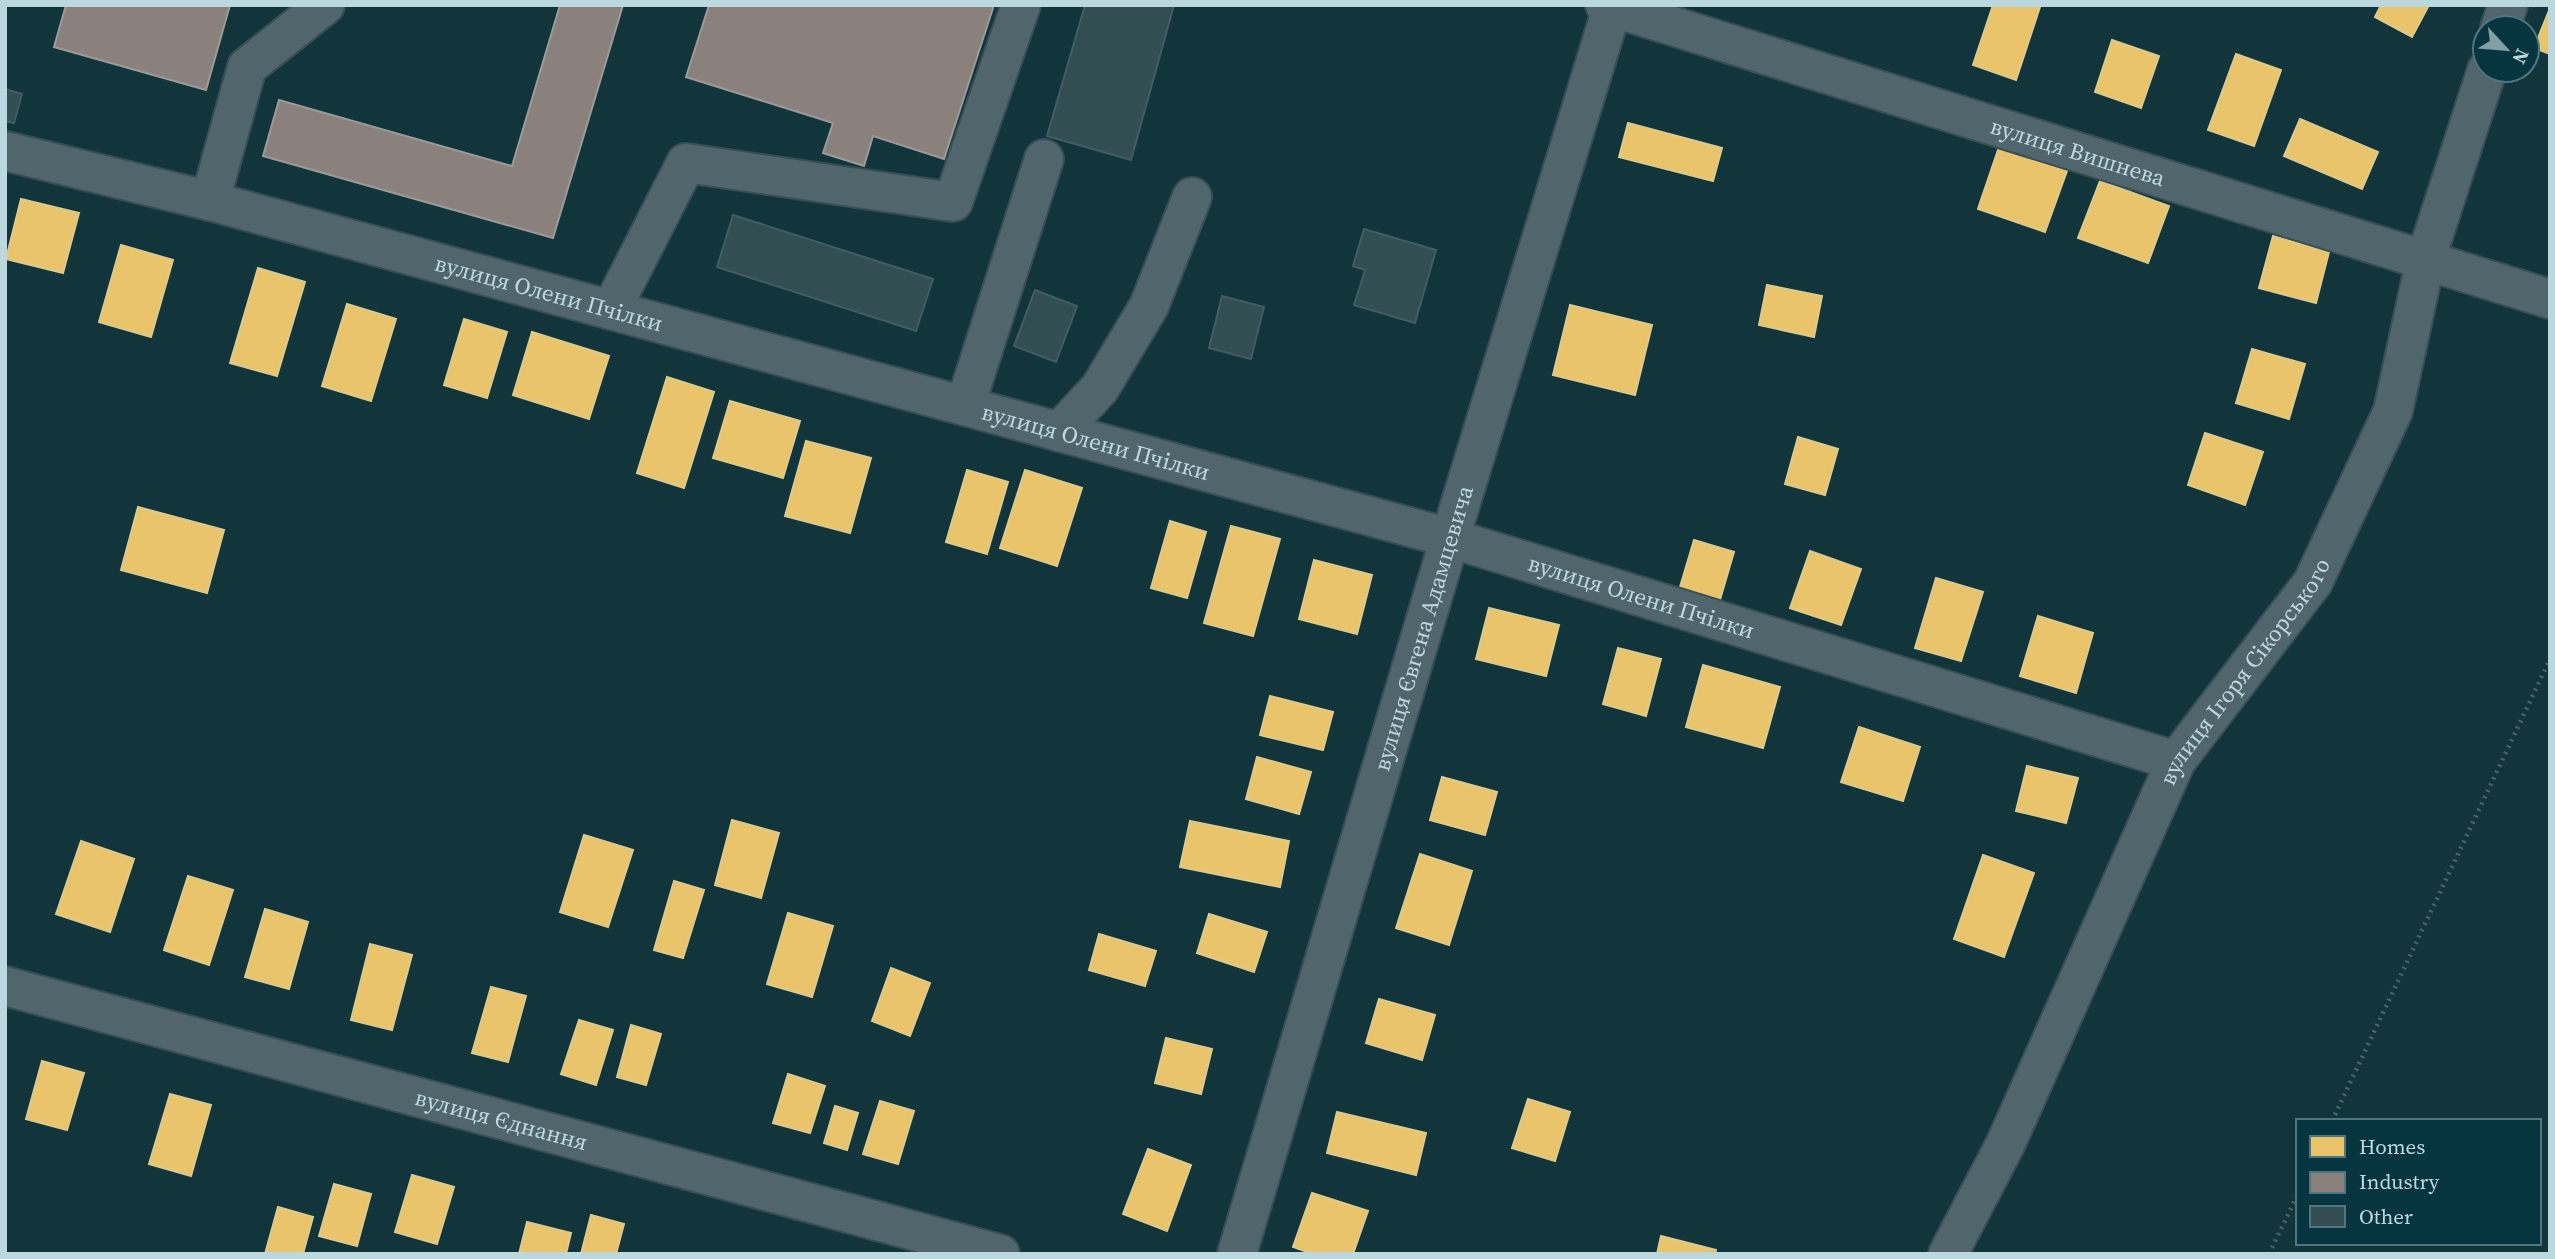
<svg xmlns="http://www.w3.org/2000/svg" width="2555" height="1259" viewBox="0 0 2555 1259" font-family="'Source Serif 4',serif">
<style>
.homes{fill:#e9c46a;stroke:#dcca8d;stroke-width:2}
.industry{fill:#8a817c;stroke:#999b9a;stroke-width:2}
.building{fill:#334e53;stroke:#415d61;stroke-width:2}
.lines{fill:none;stroke-linecap:round;stroke-linejoin:round}
.minor-casing{stroke:#374f54;stroke-width:42}
.path{stroke:#4e6469;stroke-width:4.5;stroke-dasharray:2 5;stroke-linecap:butt}
.minor{stroke:#50666c;stroke-width:38}
.labels{text-anchor:middle;dominant-baseline:central;stroke-width:7;stroke-linejoin:round;paint-order:stroke}
.street-label{font-size:23px;fill:#bcd8df;stroke:#07353f}
</style>
<rect width="100%" height="100%" fill="#12353c"/>
<path class="homes" d="M 1993,5 L 2040,7 L 2016,80 L 1973,65 Z
M 2381,5 L 2429,5 L 2412,37 L 2375,17 Z
M 2550,8 L 2550,54 L 2534,48 Z
M 2112,40 L 2159,56 L 2141,108 L 2095,92 Z
M 2236,54 L 2281,70 L 2254,146 L 2208,130 Z
M 2300,119 L 2378,152 L 2362,189 L 2284,156 Z
M 1628,123 L 1722,148 L 1713,181 L 1619,157 Z
M 2000,144 L 2068,168 L 2045,232 L 1978,209 Z
M 2100,181 L 2169,206 L 2148,263 L 2078,238 Z
M 21,199 L 79,213 L 63,273 L 6,259 Z
M 2273,236 L 2329,252 L 2316,303 L 2259,288 Z
M 121,245 L 173,260 L 151,337 L 99,322 Z
M 258,268 L 305,282 L 277,376 L 230,363 Z
M 1767,285 L 1822,296 L 1814,337 L 1759,325 Z
M 347,304 L 396,319 L 371,401 L 322,386 Z
M 1570,305 L 1652,325 L 1635,395 L 1553,375 Z
M 464,319 L 507,332 L 487,398 L 444,385 Z
M 532,332 L 609,356 L 589,419 L 513,395 Z
M 2252,349 L 2305,364 L 2289,419 L 2236,403 Z
M 667,377 L 714,392 L 684,488 L 637,473 Z
M 730,401 L 800,421 L 783,478 L 713,458 Z
M 2205,433 L 2263,452 L 2245,505 L 2188,485 Z
M 1798,437 L 1838,449 L 1825,495 L 1785,484 Z
M 806,441 L 871,458 L 850,533 L 785,516 Z
M 967,470 L 1008,482 L 987,554 L 946,542 Z
M 1025,470 L 1082,488 L 1057,566 L 1000,548 Z
M 138,507 L 224,530 L 207,593 L 121,570 Z
M 1170,521 L 1206,532 L 1187,598 L 1151,588 Z
M 1231,526 L 1280,539 L 1253,636 L 1204,623 Z
M 1694,540 L 1734,552 L 1717,610 L 1677,597 Z
M 1810,551 L 1861,569 L 1841,625 L 1790,608 Z
M 1314,560 L 1372,575 L 1357,634 L 1299,619 Z
M 1936,578 L 1983,592 L 1961,661 L 1915,648 Z
M 1489,608 L 1559,625 L 1546,676 L 1476,659 Z
M 2038,616 L 2093,633 L 2076,693 L 2020,676 Z
M 1618,648 L 1661,659 L 1646,716 L 1603,704 Z
M 1703,665 L 1780,687 L 1763,748 L 1686,727 Z
M 1270,696 L 1333,712 L 1323,750 L 1260,735 Z
M 1859,727 L 1920,747 L 1903,801 L 1841,782 Z
M 1257,757 L 1311,772 L 1299,814 L 1246,799 Z
M 2027,766 L 2078,778 L 2066,823 L 2016,811 Z
M 1442,777 L 1497,792 L 1485,835 L 1430,820 Z
M 732,820 L 779,833 L 761,898 L 715,885 Z
M 1190,821 L 1289,841 L 1280,887 L 1180,867 Z
M 584,835 L 633,850 L 608,927 L 560,912 Z
M 81,841 L 134,859 L 110,932 L 56,914 Z
M 1420,854 L 1472,871 L 1449,945 L 1396,928 Z
M 1983,855 L 2034,873 L 2004,957 L 1954,939 Z
M 188,876 L 233,890 L 209,965 L 164,950 Z
M 674,881 L 704,890 L 683,958 L 654,950 Z
M 265,909 L 308,922 L 289,989 L 245,977 Z
M 788,913 L 833,926 L 812,997 L 767,984 Z
M 1209,914 L 1267,932 L 1254,972 L 1197,953 Z
M 1099,934 L 1156,951 L 1145,986 L 1089,970 Z
M 370,944 L 412,955 L 392,1030 L 351,1020 Z
M 891,968 L 930,983 L 910,1036 L 872,1021 Z
M 491,987 L 526,996 L 508,1062 L 472,1053 Z
M 1379,999 L 1435,1015 L 1422,1060 L 1366,1043 Z
M 579,1020 L 613,1030 L 596,1085 L 561,1074 Z
M 631,1025 L 661,1034 L 646,1085 L 617,1077 Z
M 1166,1038 L 1212,1049 L 1201,1094 L 1155,1083 Z
M 42,1061 L 84,1073 L 67,1130 L 26,1119 Z
M 788,1074 L 825,1086 L 810,1133 L 773,1123 Z
M 170,1094 L 211,1105 L 191,1176 L 149,1164 Z
M 1528,1099 L 1570,1112 L 1555,1161 L 1512,1148 Z
M 880,1101 L 914,1111 L 898,1164 L 863,1154 Z
M 835,1106 L 858,1113 L 847,1150 L 824,1143 Z
M 1337,1112 L 1426,1133 L 1416,1175 L 1327,1153 Z
M 1148,1149 L 1191,1165 L 1167,1231 L 1123,1214 Z
M 412,1175 L 454,1187 L 437,1244 L 395,1232 Z
M 334,1184 L 371,1194 L 357,1246 L 319,1236 Z
M 1312,1193 L 1368,1211 L 1353,1254 L 1313,1254 L 1293,1247 Z
M 278,1207 L 313,1217 L 303,1254 L 265,1254 Z
M 591,1215 L 624,1224 L 616,1254 L 581,1254 Z
M 527,1222 L 571,1233 L 566,1254 L 519,1254 Z
M 1661,1236 L 1716,1250 L 1715,1254 L 1657,1254 Z"/>
<path class="industry" d="M 66,5 L 230,5 L 206,90 L 54,47 Z
M 560,5 L 623,5 L 553,238 L 263,156 L 279,100 L 512,166 Z
M 709,5 L 994,5 L 944,159 L 873,136 L 864,166 L 823,153 L 833,123 L 686,77 Z"/>
<path class="building" d="M 1085,5 L 1174,5 L 1131,160 L 1047,136 Z
M 5,89 L 22,94 L 14,123 L 5,121 Z
M 733,215 L 933,279 L 916,331 L 717,267 Z
M 1364,229 L 1436,250 L 1415,323 L 1354,305 L 1365,270 L 1353,266 Z
M 1035,290 L 1077,306 L 1056,362 L 1014,346 Z
M 1222,296 L 1264,307 L 1251,359 L 1209,348 Z"/>
<g class="lines">
<defs>
<g id="minor">
<path id="s1" d="M 1605,5 L 2550,299"/>
<path d="M 2500,28 L 2508,5"/>
<path id="s2" d="M 5,151 L 210,201 L 1450,538 L 2176,761"/>
<path d="M 210,201 L 247,67 L 325,5"/>
<path d="M 611,310 L 686,163 L 953,202 L 1021,5"/>
<path d="M 965,406 L 1044,159"/>
<path d="M 1059,432 L 1100,388 L 1149,306 L 1192,197"/>
<path id="s3" d="M 5,986 L 1000,1254"/>
<path id="s4" d="M 1237,1254 L 1450,538 L 1613,5"/>
<path id="s5" d="M 1948,1254 L 2005,1145 L 2176,761 L 2313,582 L 2393,411 L 2426,258 L 2487,70"/>
</g>
</defs>
<use href="#minor" class="minor-casing"/>
<path class="path" d="M 2332,1121 L 2550,659
M 2269,1254 L 2298,1194"/>
<use href="#minor" class="minor"/>
</g>
<g class="labels">
<g class="street-label">
<text stroke="none"><textPath href="#s1" startOffset="495">вулиця Вишнева</textPath></text>
<text stroke="none"><textPath href="#s2" startOffset="562">вулиця Олени Пчілки</textPath></text>
<text stroke="none"><textPath href="#s2" startOffset="1129">вулиця Олени Пчілки</textPath></text>
<text stroke="none"><textPath href="#s2" startOffset="1696">вулиця Олени Пчілки</textPath></text>
<text stroke="none"><textPath href="#s4" startOffset="653">вулиця Євгена Адамцевича</textPath></text>
<text stroke="none"><textPath href="#s5" startOffset="656">вулиця Ігоря Сікорського</textPath></text>
<text stroke="none"><textPath href="#s3" startOffset="514">вулиця Єднання</textPath></text>
</g>
</g>
<rect width="2555" height="1259" fill="none" stroke="#bcd8df" stroke-width="14"/>
<rect x="2296" y="1119" width="245" height="126" fill="#07353f" stroke="#4f767f" stroke-width="2"/>
<rect x="2310" y="1136" width="35" height="21" fill="#e9c46a" stroke="#4f767f" stroke-width="2"/>
<text x="2359" y="1154" font-size="21" fill="#bcd8df">Homes</text>
<rect x="2310" y="1172" width="35" height="21" fill="#8a817c" stroke="#4f767f" stroke-width="2"/>
<text x="2359" y="1189" font-size="21" fill="#bcd8df">Industry</text>
<rect x="2310" y="1206" width="35" height="21" fill="#334e53" stroke="#4f767f" stroke-width="2"/>
<text x="2359" y="1224" font-size="21" fill="#bcd8df">Other</text>
<g transform="translate(2506 49) rotate(116)"><circle r="33" fill="#07353f" stroke="#4f767f" stroke-width="2"/>
<path d="M0-5L12 26L0 18L-12 26Z" fill="#809fa6"/>
<text y="-10" font-size="19" font-weight="bold" text-anchor="middle" fill="#bcd8df">N</text>
</g>
</svg>
